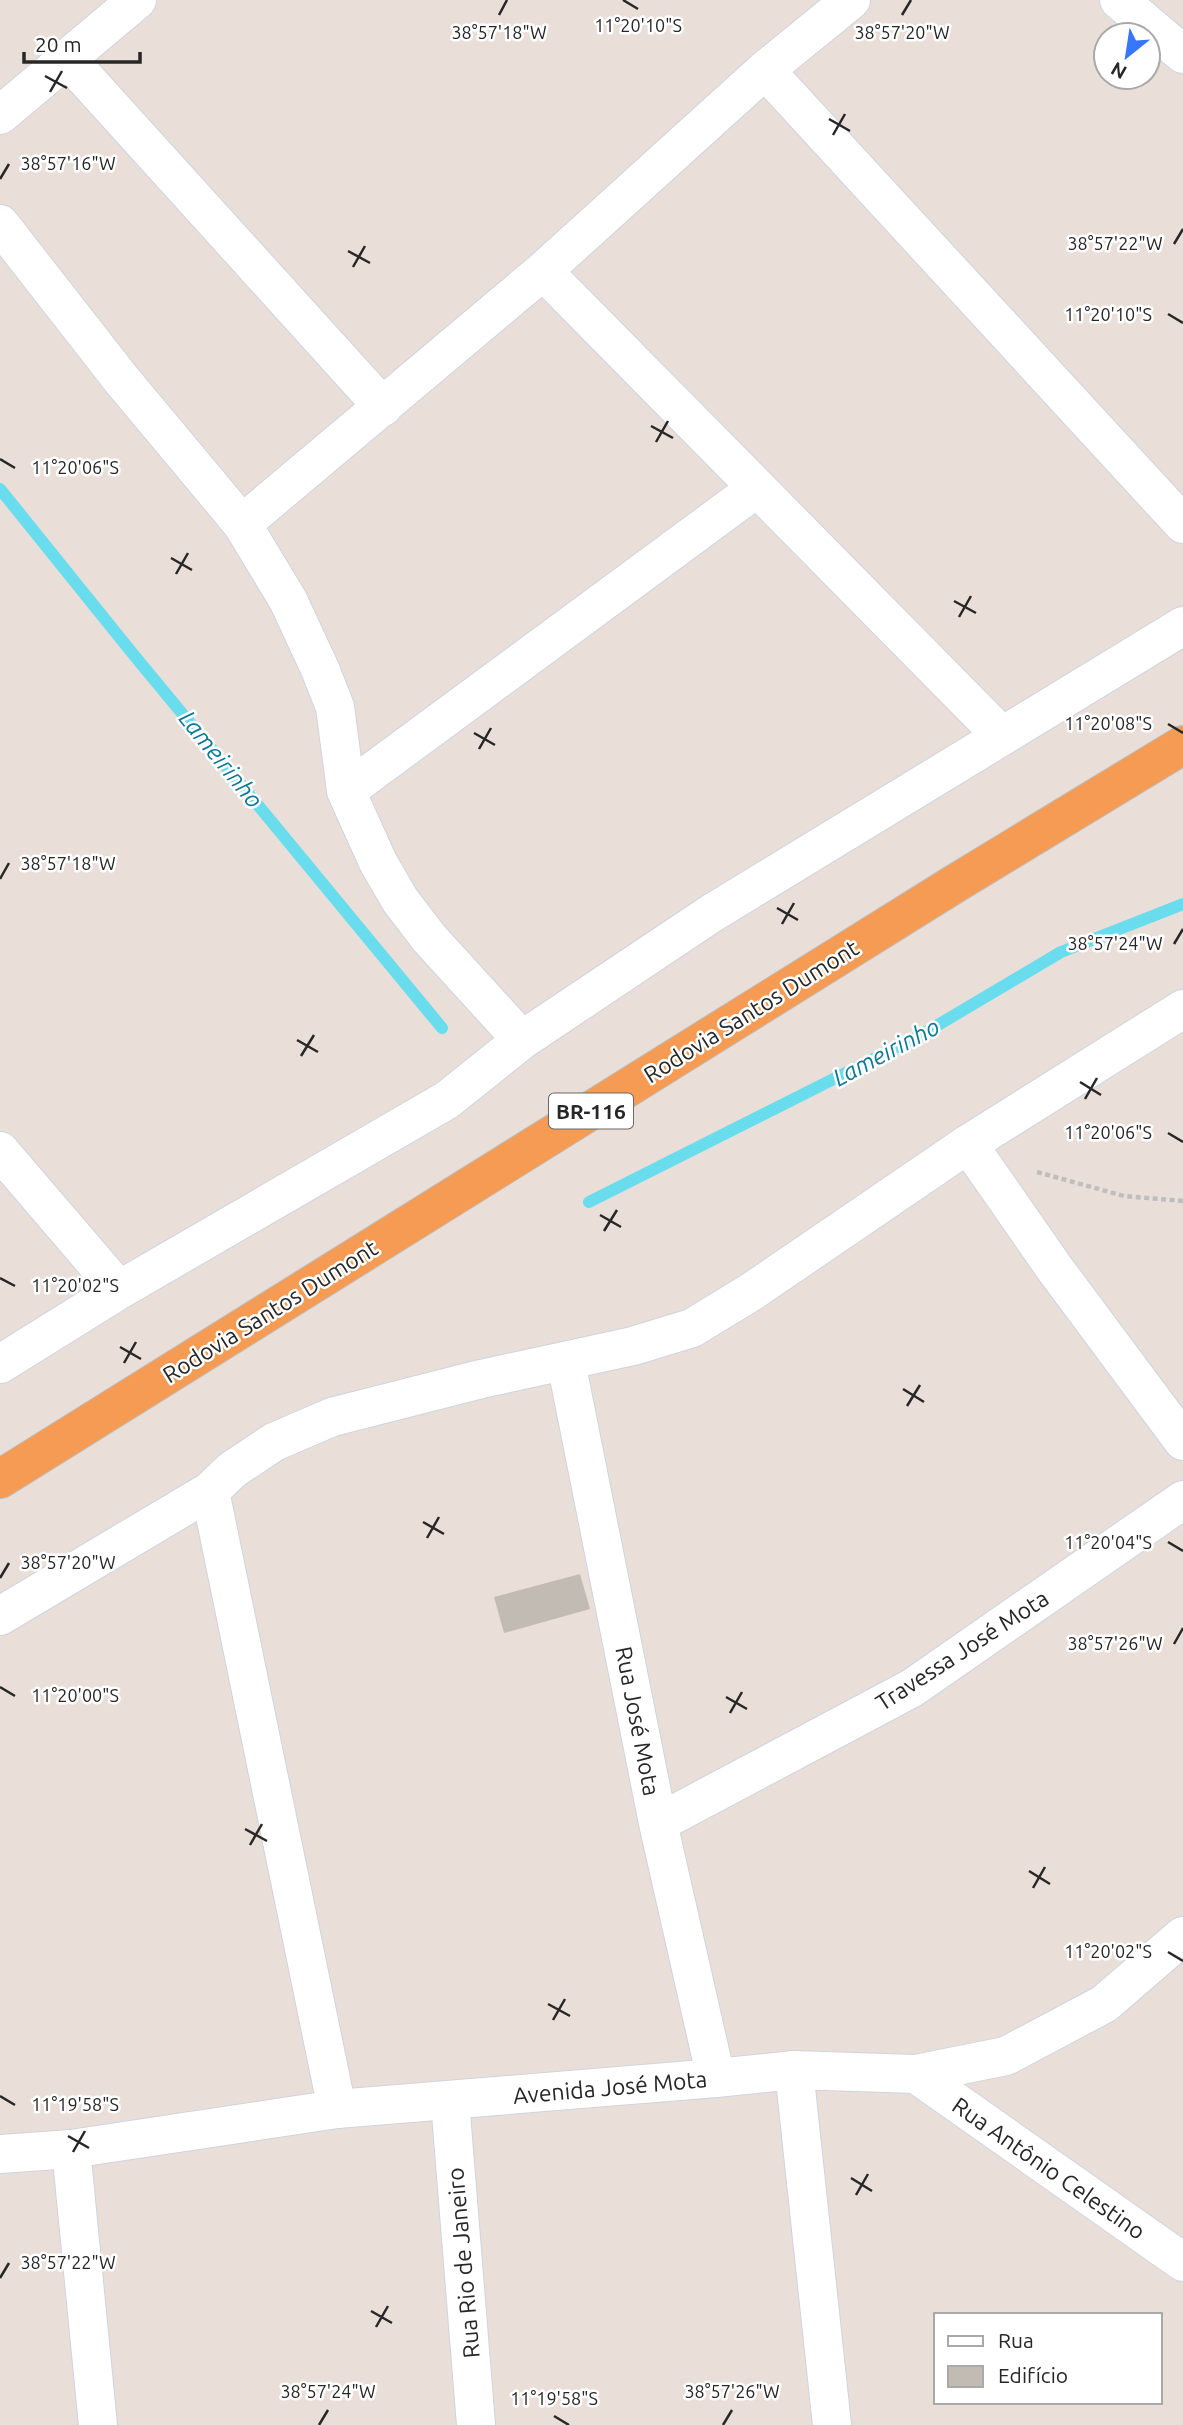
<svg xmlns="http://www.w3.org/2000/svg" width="1183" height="2425" viewBox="0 0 1183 2425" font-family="Ubuntu,sans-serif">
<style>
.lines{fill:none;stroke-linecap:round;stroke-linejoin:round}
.stream{stroke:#69dded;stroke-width:12}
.building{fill:#c2bbb4}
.minor-casing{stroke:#cdd4e0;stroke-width:40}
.secondary-casing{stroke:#cdd4e0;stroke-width:40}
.trunk-casing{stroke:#bebebe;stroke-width:40}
.path{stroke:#bebebe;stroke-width:4.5;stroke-dasharray:5 3.5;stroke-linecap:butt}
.minor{stroke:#fff;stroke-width:38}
.secondary{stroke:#fff;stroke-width:38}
.trunk{stroke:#f69b53;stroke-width:38}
.ticks{fill:none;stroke:#272727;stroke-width:2.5}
.labels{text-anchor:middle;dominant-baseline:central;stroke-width:5;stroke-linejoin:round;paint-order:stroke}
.shield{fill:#fff;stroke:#686868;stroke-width:2}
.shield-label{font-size:21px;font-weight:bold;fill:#272727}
.street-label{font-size:23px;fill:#272727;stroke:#fff}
.water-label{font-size:24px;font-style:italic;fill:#0d7994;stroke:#fff}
.ticks-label{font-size:18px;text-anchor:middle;fill:#272727;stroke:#fff;stroke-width:5;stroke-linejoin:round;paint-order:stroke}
</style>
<rect width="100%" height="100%" fill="#eadfd8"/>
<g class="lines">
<path class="stream" d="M 0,489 L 133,654 L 442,1028
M 589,1202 L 921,1035 L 1061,952 L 1183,904"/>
</g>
<path class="building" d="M 580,1574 L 590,1609 L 504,1633 L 494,1597 Z"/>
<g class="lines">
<defs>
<path id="minor" d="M 1119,0 L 1183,54
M 67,58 L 383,407
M 765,70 L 1183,524
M 0,115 L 137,0
M 0,224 L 121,379 L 242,524 L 288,600 L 320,669 L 335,707 L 346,791 L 378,862 L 400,900 L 429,938 L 522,1040
M 543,271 L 1001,735
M 242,524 L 543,271 L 765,70 L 851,0
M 346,791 L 757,488
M 968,1144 L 1183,1009
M 0,1151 L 119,1290
M 566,1362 L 658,1823 L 716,2078
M 0,1364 L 119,1290 L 447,1100 L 522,1040 L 712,913 L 1183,626
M 210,1491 L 337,2109
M 0,1616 L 210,1491 L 232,1470 L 274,1442 L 332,1417 L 481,1379 L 633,1346 L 692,1328 L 751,1292 L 968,1144 L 1055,1269 L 1183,1441
M 658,1823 L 912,1688 L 1183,1500
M 794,2070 L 832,2425
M 916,2074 L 1183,2262
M 450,2101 L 476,2425
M 71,2149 L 98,2425"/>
<path id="secondary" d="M 0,2154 L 71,2149 L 337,2109 L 716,2078 L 794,2070 L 916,2074 L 1006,2056 L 1104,2004 L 1183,1936"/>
<path id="trunk" d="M 0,1479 L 956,883 L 1183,745"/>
</defs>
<use href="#minor" class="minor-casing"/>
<use href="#secondary" class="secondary-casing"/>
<use href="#trunk" class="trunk-casing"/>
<path class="path" d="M 1037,1172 L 1124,1196 L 1183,1201"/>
<use href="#minor" class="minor"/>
<use href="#secondary" class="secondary"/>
<use href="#trunk" class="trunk"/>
</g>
<path class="ticks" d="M 623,0 L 638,9M 499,15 L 507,0M 902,15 L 911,0M 45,76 L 67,88M 50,92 L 62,71M 829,119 L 850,131M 833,135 L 845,114M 0,179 L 9,164M 1174,244 L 1183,229M 348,251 L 370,263M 353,267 L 365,246M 1168,314 L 1183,323M 651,426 L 673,438M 656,442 L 668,421M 0,459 L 15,468M 171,558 L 192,570M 176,574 L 188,553M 954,601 L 976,613M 959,617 L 971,596M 1168,724 L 1183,733M 474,733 L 495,745M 479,749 L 491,728M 0,879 L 9,863M 777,908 L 798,920M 782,924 L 794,903M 1174,944 L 1183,929M 297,1040 L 318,1052M 301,1056 L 314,1035M 1080,1082 L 1101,1095M 1085,1099 L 1097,1078M 1168,1133 L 1183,1142M 600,1215 L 621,1227M 604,1231 L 617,1210M 0,1278 L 15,1286M 120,1347 L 141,1359M 124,1363 L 136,1342M 903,1389 L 924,1402M 907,1406 L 920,1385M 423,1522 L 444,1534M 427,1538 L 439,1517M 1168,1542 L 1183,1551M 0,1578 L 9,1563M 1174,1644 L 1183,1628M 0,1687 L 15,1696M 726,1697 L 747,1709M 730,1713 L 742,1692M 245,1829 L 267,1841M 250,1845 L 262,1824M 1029,1871 L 1050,1884M 1033,1888 L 1045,1867M 1168,1952 L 1183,1961M 548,2004 L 570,2016M 553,2020 L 565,1999M 0,2096 L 15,2105M 68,2136 L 89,2148M 73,2152 L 85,2131M 851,2178 L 872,2191M 856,2195 L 868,2174M 0,2278 L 9,2263M 371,2311 L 392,2323M 376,2327 L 388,2306M 554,2416 L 569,2425M 319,2425 L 328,2410M 723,2425 L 732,2410"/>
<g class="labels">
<rect class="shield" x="549" y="1093.5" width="84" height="35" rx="5"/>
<g class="shield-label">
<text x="591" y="1111">BR-116</text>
</g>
<g class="street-label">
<text transform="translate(751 1011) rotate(-32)">Rodovia Santos Dumont</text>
<text transform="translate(270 1311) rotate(-32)">Rodovia Santos Dumont</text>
<text transform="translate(962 1650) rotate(-33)">Travessa José Mota</text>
<text transform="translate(638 1721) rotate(79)">Rua José Mota</text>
<text transform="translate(610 2087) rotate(-5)">Avenida José Mota</text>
<text transform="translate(1049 2168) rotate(35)">Rua Antônio Celestino</text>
<text transform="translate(463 2263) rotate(-95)">Rua Rio de Janeiro</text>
</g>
<g class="water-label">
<text transform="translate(221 759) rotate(51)">Lameirinho</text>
<text transform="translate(886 1052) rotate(-28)">Lameirinho</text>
</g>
</g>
<g class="ticks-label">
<text x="638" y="32">11°20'10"S</text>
<text x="499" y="39">38°57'18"W</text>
<text x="902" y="39">38°57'20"W</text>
<text x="68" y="170">38°57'16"W</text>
<text x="1115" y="250">38°57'22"W</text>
<text x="1108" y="321">11°20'10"S</text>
<text x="75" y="474">11°20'06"S</text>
<text x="1108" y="730">11°20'08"S</text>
<text x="68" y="870">38°57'18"W</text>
<text x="1115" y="950">38°57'24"W</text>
<text x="1108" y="1139">11°20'06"S</text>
<text x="75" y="1292">11°20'02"S</text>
<text x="1108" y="1549">11°20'04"S</text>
<text x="68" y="1569">38°57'20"W</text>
<text x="1115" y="1650">38°57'26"W</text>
<text x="75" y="1702">11°20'00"S</text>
<text x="1108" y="1958">11°20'02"S</text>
<text x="75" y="2111">11°19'58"S</text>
<text x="68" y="2269">38°57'22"W</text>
<text x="328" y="2398">38°57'24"W</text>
<text x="732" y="2398">38°57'26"W</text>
<text x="554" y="2405">11°19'58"S</text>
</g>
<rect x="934" y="2313" width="228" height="91" fill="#ffffff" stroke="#a9a9a9" stroke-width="2"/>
<rect x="948" y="2336" width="35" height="10" fill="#ffffff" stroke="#a9a9a9" stroke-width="2"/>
<text x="998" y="2348" font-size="21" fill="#272727">Rua</text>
<rect x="948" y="2366" width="35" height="21" fill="#c2bbb4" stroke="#a9a9a9" stroke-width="2"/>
<text x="998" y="2383" font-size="21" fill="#272727">Edifício</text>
<g transform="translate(1127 56) rotate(210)"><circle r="33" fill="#ffffff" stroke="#a9a9a9" stroke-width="2"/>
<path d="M0-5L12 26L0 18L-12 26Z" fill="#3677f9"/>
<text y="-10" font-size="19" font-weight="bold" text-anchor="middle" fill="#272727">N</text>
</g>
<path d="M24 52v10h116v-10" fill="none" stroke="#272727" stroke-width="3.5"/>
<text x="35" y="52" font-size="21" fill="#272727" stroke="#ffffff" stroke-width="5" paint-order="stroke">20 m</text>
</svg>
